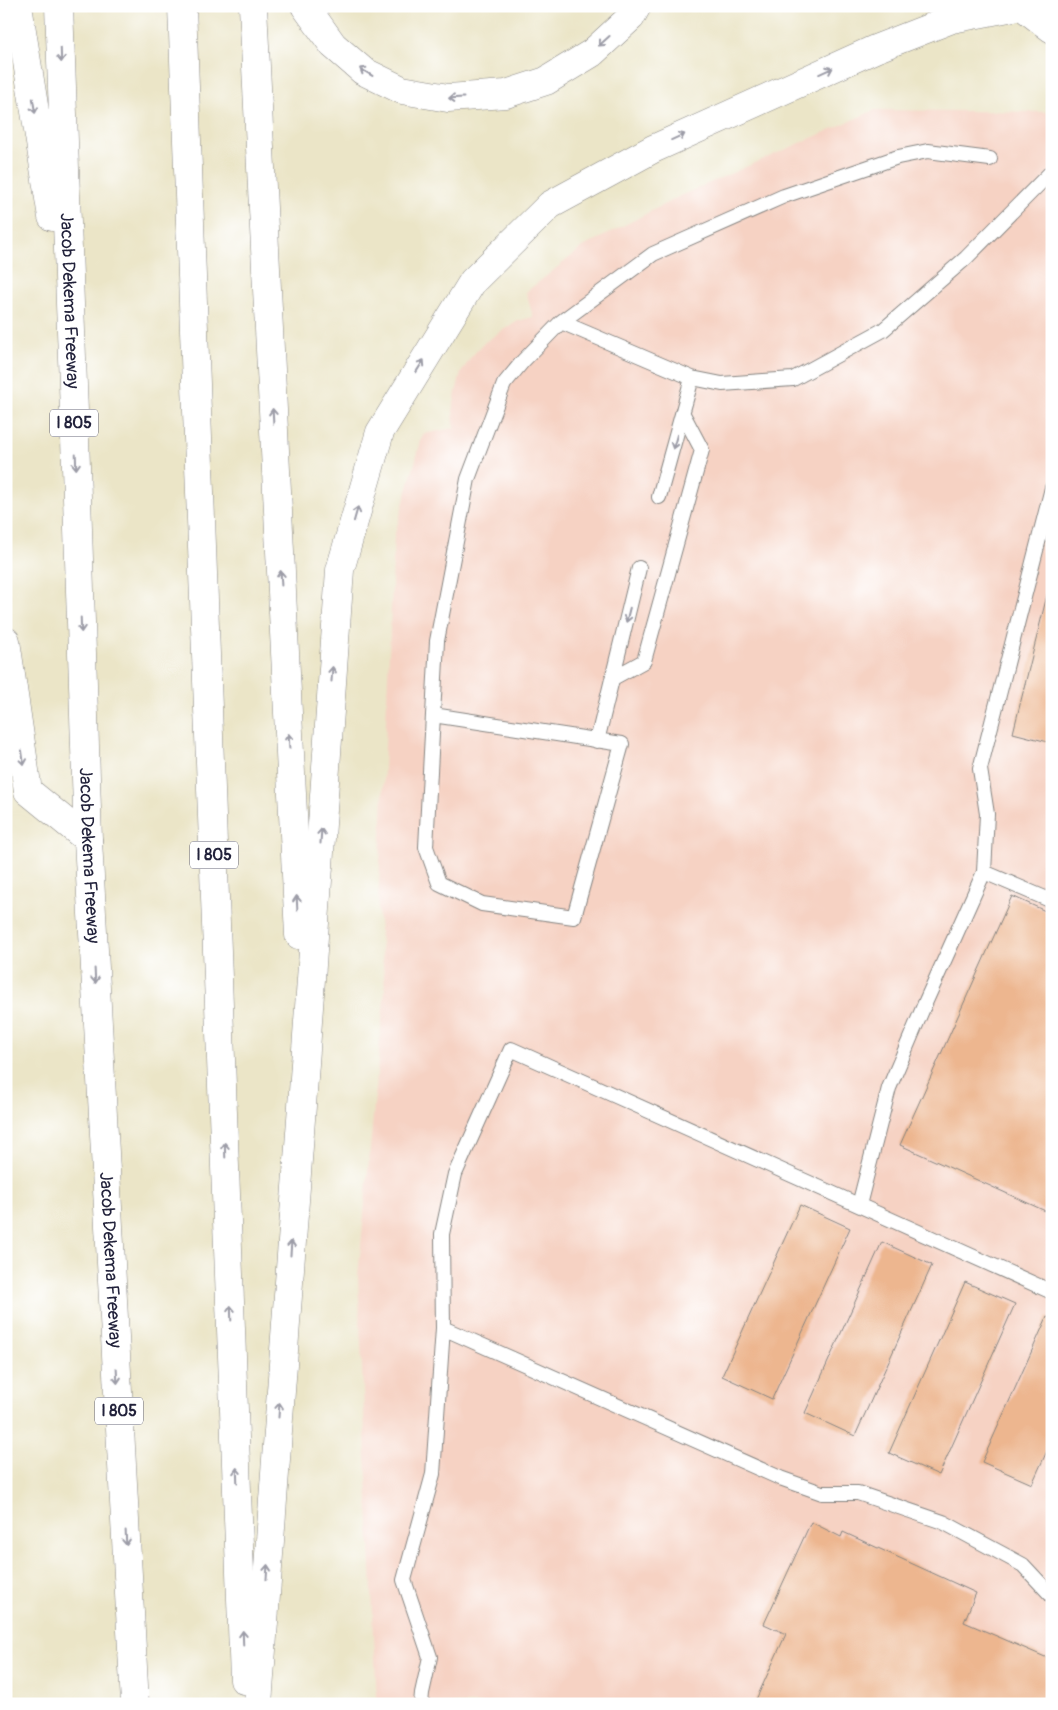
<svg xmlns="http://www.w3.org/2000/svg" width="1058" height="1710" viewBox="0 0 1058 1710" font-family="Pangolin,sans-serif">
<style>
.built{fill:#f6d2c3}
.building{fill:#edb68f}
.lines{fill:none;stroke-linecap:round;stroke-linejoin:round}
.lane-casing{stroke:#868481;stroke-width:16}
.primary-casing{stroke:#868481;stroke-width:29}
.highway-casing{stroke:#868481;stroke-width:29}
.lane{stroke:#fff;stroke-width:14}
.primary{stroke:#fff;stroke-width:28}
.highway{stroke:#fff;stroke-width:28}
.oneway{stroke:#9c9ca7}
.labels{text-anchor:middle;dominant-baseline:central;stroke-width:4.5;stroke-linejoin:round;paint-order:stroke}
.shield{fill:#fff;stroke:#646476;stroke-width:1}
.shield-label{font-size:16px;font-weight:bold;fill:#22223b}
.street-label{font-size:18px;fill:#22223b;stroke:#fff}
</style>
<rect width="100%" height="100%" fill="#fff"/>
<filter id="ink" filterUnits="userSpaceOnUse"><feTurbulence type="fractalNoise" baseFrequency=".02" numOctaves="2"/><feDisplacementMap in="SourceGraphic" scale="10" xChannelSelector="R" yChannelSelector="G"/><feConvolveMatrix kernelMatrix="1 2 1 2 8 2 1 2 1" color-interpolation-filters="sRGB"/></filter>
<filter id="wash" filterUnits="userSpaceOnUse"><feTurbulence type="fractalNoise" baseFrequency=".0096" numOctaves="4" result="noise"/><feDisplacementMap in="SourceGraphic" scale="20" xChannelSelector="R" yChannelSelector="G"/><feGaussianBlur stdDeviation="1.12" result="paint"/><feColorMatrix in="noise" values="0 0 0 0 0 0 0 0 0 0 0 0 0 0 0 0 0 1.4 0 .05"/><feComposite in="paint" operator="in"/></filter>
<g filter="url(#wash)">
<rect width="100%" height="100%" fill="#ebe5c7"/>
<path class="built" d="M 875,110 L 1046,112 L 1052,116 L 1052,1704 L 377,1704 L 358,1277 L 385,988 L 378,909 L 394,537 L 423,434 L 454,428 L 453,409 L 456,392 L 461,373 L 471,357 L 485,342 L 503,330 L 518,321 L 533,317 L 526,292 L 583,247 L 680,196 Z"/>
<g id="blocks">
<path class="building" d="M 1051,579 L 1052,579 L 1052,743 L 1013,733 Z
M 1012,896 L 1052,914 L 1052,1214 L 900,1145 Z
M 800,1205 L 850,1228 L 772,1399 L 722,1376 Z
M 882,1242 L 932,1265 L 855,1436 L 805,1413 Z
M 965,1282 L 1015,1304 L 939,1475 L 889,1453 Z
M 1047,1317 L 1052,1319 L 1052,1440 L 1032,1484 L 982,1462 Z
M 811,1522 L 841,1537 L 843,1532 L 976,1593 L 964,1622 L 1052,1660 L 1052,1704 L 754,1704 L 786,1634 L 764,1624 Z"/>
</g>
</g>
<g filter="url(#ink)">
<use href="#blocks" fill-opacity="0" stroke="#868481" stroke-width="1"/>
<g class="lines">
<defs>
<path id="lane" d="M 990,159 L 928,151 L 898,157 L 784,196 L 653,254 L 561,322 L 692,378 L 722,384 L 793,379 L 883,330 L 966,258 L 1052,171
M 659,497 L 692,378
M 613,678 L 644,661 L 702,450 L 683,414
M 433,715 L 426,847 L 439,883 L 482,904 L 574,917 L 622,744 L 433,715 L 437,641 L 468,479 L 504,384 L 523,361 L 561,322
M 597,741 L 639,568
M 984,872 L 1052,901
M 859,1205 L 889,1088 L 926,1001 L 984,872 L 987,814 L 980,769 L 1052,488
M 443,1328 L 780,1478 L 822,1493 L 858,1493 L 943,1522 L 1023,1565 L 1052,1596
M 421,1704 L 422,1693 L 430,1657 L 404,1580 L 433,1474 L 443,1328 L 442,1234 L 455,1174 L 511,1049 L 1052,1292"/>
<path id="primary" d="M 1022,6 L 1052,29"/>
<g id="highway">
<path d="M 18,6 L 52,217"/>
<path id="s1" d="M 59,6 L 76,466 L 88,840 L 135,1704"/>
<path d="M 182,6 L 244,1680"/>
<path d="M 253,6 L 299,935"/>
<path d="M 305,6 L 333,45 L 363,71 L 402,90 L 448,98 L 506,94 L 546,81 L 592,53 L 631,17 L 637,6"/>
<path d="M 6,641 L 28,791 L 88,840"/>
<path d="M 258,1704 L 303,1092 L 340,570 L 380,432 L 473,281 L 550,205 L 653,149 L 875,49 L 952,19 L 1019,6"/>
</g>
</defs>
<use href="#lane" class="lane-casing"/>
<use href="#primary" class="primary-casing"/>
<use href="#highway" class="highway-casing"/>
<use href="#lane" class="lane"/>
<use href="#primary" class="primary"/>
<use href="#highway" class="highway"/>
</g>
<defs><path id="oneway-shaft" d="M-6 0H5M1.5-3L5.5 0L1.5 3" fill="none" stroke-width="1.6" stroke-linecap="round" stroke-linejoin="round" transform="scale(1.25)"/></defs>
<g class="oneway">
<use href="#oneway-shaft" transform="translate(604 41) rotate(138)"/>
<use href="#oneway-shaft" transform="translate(61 55) rotate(88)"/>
<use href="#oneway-shaft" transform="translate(826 71) rotate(-24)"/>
<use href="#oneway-shaft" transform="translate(366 72) rotate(-149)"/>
<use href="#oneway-shaft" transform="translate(456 98) rotate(177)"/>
<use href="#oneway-shaft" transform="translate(34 106) rotate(81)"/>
<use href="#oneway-shaft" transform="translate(678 137) rotate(-24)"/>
<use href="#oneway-shaft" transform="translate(420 366) rotate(-58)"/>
<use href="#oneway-shaft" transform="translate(273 416) rotate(-93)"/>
<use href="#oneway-shaft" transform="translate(675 442) rotate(106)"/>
<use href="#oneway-shaft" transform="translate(76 462) rotate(88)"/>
<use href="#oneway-shaft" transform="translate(356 514) rotate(-74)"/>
<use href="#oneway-shaft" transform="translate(281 578) rotate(-93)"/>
<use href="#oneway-shaft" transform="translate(628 615) rotate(104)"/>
<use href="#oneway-shaft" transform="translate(81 625) rotate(88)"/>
<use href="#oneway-shaft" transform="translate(332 674) rotate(-86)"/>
<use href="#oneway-shaft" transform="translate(289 741) rotate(-93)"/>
<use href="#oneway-shaft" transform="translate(23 758) rotate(82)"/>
<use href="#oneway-shaft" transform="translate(321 836) rotate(-86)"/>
<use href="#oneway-shaft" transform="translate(297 903) rotate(-93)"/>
<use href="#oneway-shaft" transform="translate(95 976) rotate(87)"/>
<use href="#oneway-shaft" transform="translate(225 1150) rotate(-92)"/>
<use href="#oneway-shaft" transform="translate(291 1248) rotate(-86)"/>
<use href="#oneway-shaft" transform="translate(231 1313) rotate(-92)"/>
<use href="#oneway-shaft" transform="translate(117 1376) rotate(87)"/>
<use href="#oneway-shaft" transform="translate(279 1410) rotate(-86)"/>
<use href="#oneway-shaft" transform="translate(237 1475) rotate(-92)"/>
<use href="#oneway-shaft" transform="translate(126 1538) rotate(87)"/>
<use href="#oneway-shaft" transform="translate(267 1572) rotate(-86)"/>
<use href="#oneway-shaft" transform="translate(243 1638) rotate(-92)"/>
</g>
</g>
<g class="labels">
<g class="shield">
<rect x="50" y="409.5" width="48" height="27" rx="4"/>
<rect x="190" y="841.5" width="48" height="27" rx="4"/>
<rect x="95" y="1397.5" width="48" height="27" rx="4"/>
</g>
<g class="shield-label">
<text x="74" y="423">I 805</text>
<text x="214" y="855">I 805</text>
<text x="119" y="1411">I 805</text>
</g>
<g class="street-label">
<text stroke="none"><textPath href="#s1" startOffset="295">Jacob Dekema Freeway</textPath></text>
<text stroke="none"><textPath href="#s1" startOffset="850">Jacob Dekema Freeway</textPath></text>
<text stroke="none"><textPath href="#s1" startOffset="1255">Jacob Dekema Freeway</textPath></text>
</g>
</g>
<rect width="1058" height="1710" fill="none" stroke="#fff" stroke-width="25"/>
</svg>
